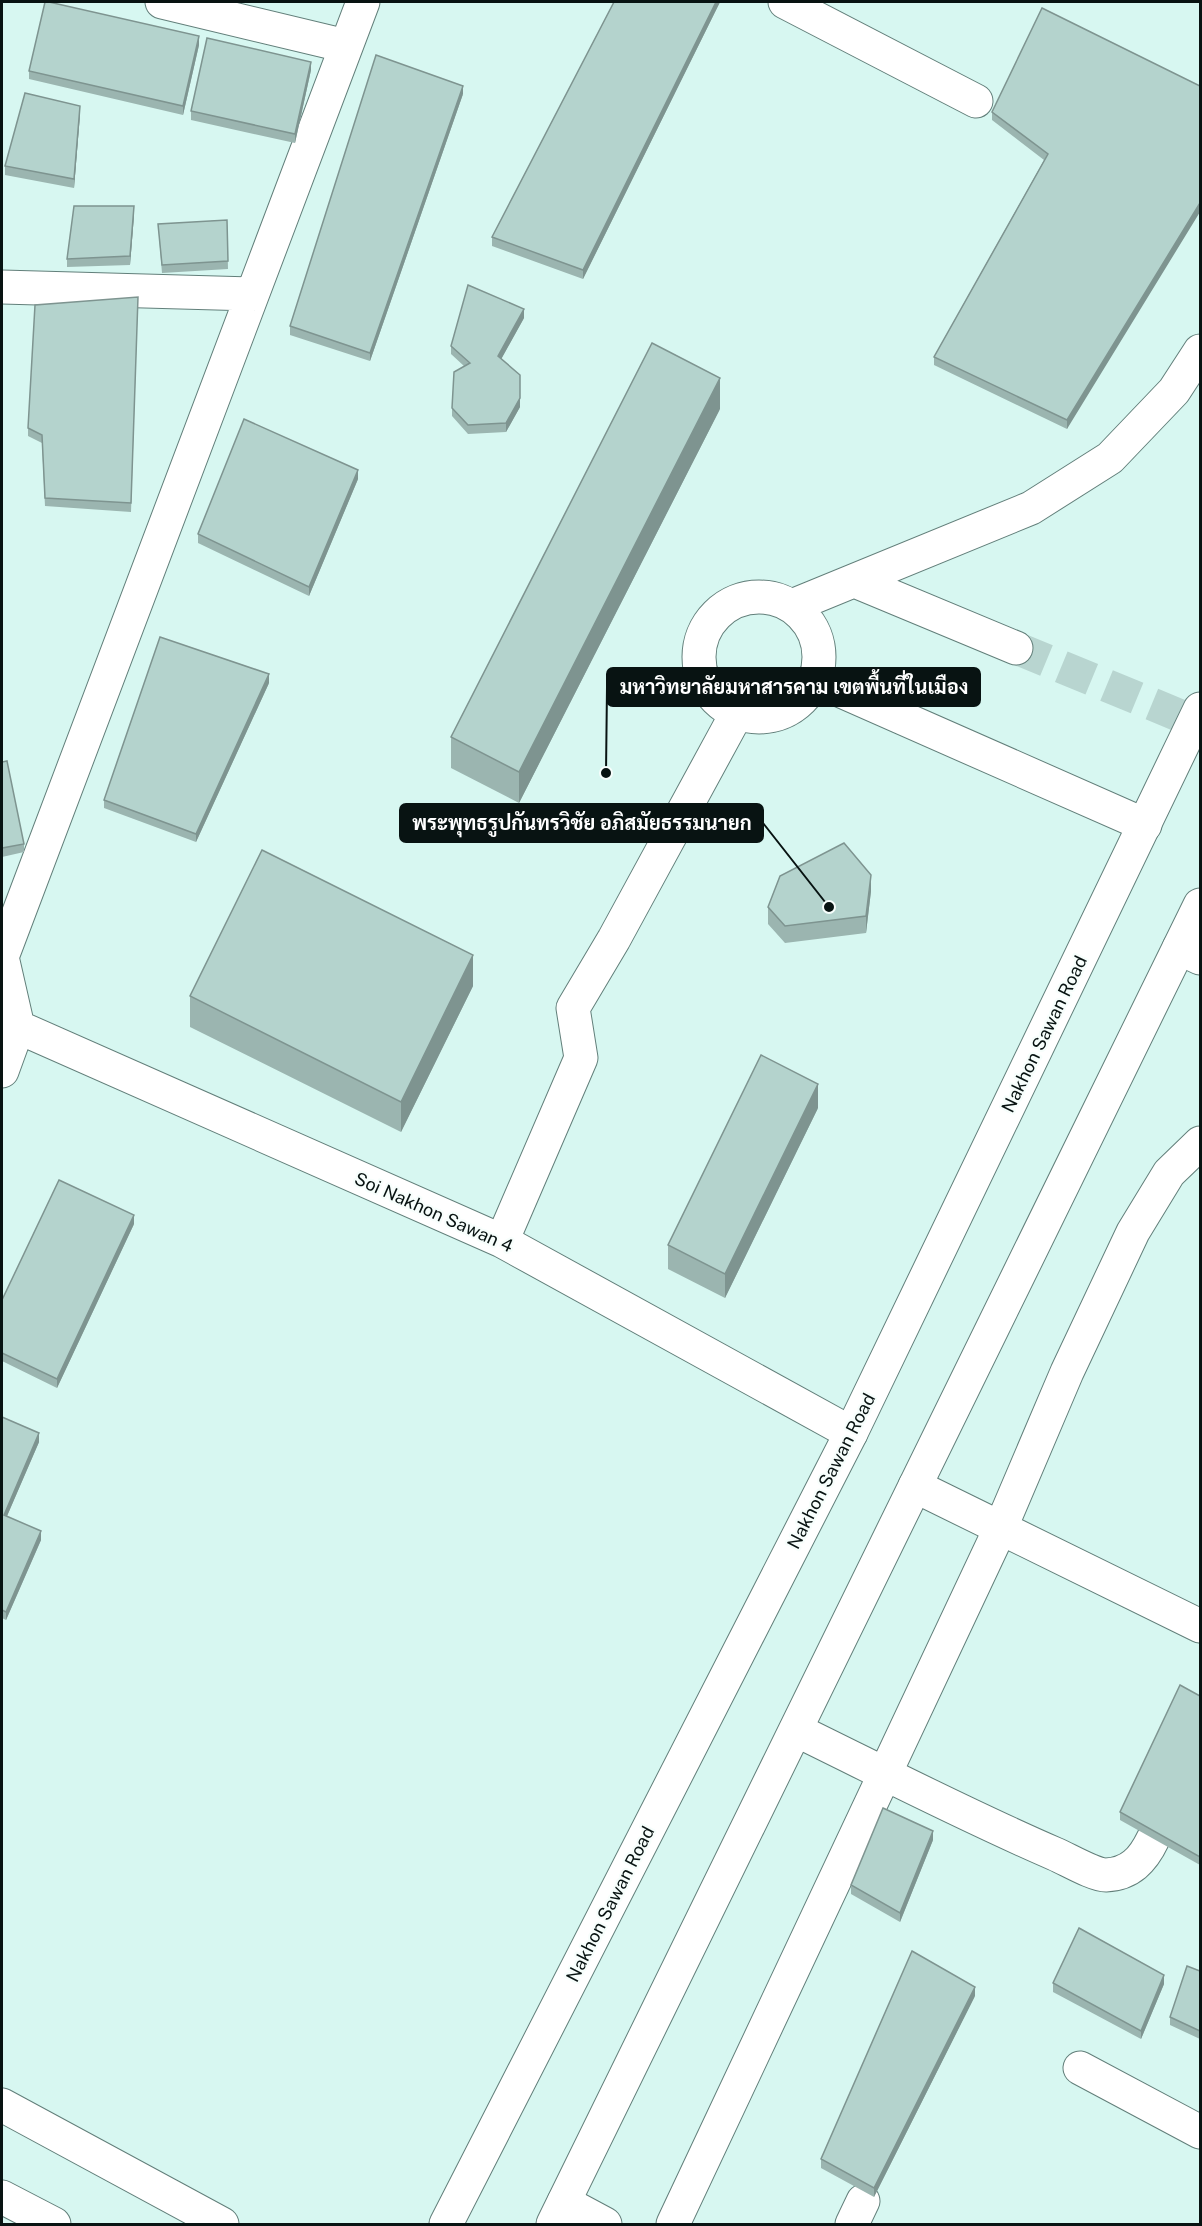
<svg xmlns="http://www.w3.org/2000/svg" width="1202" height="2226" viewBox="0 0 1202 2226" font-family="'Public Sans',Sarabun,sans-serif">
<style>
.lines{fill:none;stroke-linecap:round;stroke-linejoin:round}
.minor-tunnel{stroke:#b8d5d0;stroke-width:33;stroke-dasharray:33 16;stroke-linecap:butt}
.minor-casing{stroke:#627f7a;stroke-width:35}
.major-casing{stroke:#627f7a;stroke-width:35}
.minor{stroke:#fff;stroke-width:33}
.major{stroke:#fff;stroke-width:33}
.wall{fill:#9bb5b0}
.shaded-wall{fill:#7e9490}
.building{fill:#b4d3cd;stroke:#7e9490;stroke-width:1.5}
.labels{text-anchor:middle;dominant-baseline:central;stroke-width:4.5;stroke-linejoin:round;paint-order:stroke}
.street-label{font-size:18px;fill:#081312;stroke:#f7fefc}
.leader{fill:none;stroke:#081312;stroke-width:2}
.callout-dot{fill:#081312;stroke:#f7fefc;stroke-width:2}
.callout{fill:#081312;stroke:#081312;stroke-width:2}
.callout-label{font-size:20px;text-anchor:middle;font-weight:bold;fill:#fff}
</style>
<rect width="100%" height="100%" fill="#d7f7f1"/>
<g class="lines">
<path class="minor-tunnel" d="M 1016,648 L 1200,724"/>
<defs>
<path id="minor" d="M 162,2 L 346,46
M 785,2 L 976,101
M 2,287 L 252,294
M 855,581 L 1016,648
M699 657a60 60 0 1 1 120 0a60 60 0 1 1-120 0Z
M 792,606 L 1031,508 L 1110,458 L 1174,391 L 1200,351
M 814,679 L 1145,825
M 1179,948 L 1200,958
M 2,1027 L 18,1027 L 502,1241 L 851,1433
M 2,1071 L 18,1027 L 2,957 L 363,2
M 502,1241 L 581,1058 L 573,1008 L 614,939 L 737,713
M 915,1486 L 1200,1626
M 796,1730 C 882,1772 967,1816 1055,1854 C 1067,1859 1094,1875 1106,1875 C 1130,1874 1143,1860 1153,1839
M 1080,2068 L 1200,2132
M 2,2105 L 222,2224
M 2,2197 L 54,2224
M 564,2202 L 605,2224
M 673,2224 L 1001,1527 L 1067,1372 L 1133,1232 L 1169,1173 L 1200,1143
M 852,2224 L 863,2201"/>
<path id="major" d="M 446,2224 L 851,1433 L 1200,709
M 553,2224 L 1200,905"/>
</defs>
<use href="#minor" class="minor-casing"/>
<use href="#major" class="major-casing"/>
<use href="#minor" class="minor"/>
<use href="#major" class="major"/>
</g>
<path class="wall" d="M 614,2 L 720,2 L 583,279 L 492,246 L 492,237 Z
M 199,45 L 183,115 L 29,79 L 29,71 Z
M 311,70 L 295,143 L 191,120 L 191,111 Z
M 1200,86 L 1067,429 L 934,365 L 934,357 L 1044,160 L 992,120 L 992,112 Z
M 463,94 L 370,361 L 290,335 L 290,326 Z
M 80,114 L 74,188 L 5,175 L 5,166 Z
M 134,215 L 130,265 L 67,267 L 67,259 Z
M 227,220 L 228,269 L 162,273 L 158,224 Z
M 138,297 L 131,512 L 45,506 L 42,443 L 28,436 L 28,428 Z
M 524,318 L 501,359 L 520,407 L 506,432 L 468,434 L 452,416 L 452,408 L 464,366 L 451,354 L 451,346 Z
M 720,409 L 519,803 L 451,768 L 451,737 Z
M 358,479 L 309,596 L 198,543 L 198,534 Z
M 269,683 L 196,842 L 104,808 L 104,800 Z
M 2,762 L 24,844 L 24,852 L 2,857 Z
M 871,891 L 866,933 L 785,943 L 768,924 L 768,907 Z
M 473,986 L 401,1132 L 190,1027 L 190,996 Z
M 818,1108 L 725,1298 L 668,1269 L 668,1245 Z
M 134,1224 L 57,1388 L 2,1361 L 2,1300 Z
M 2,1417 L 39,1442 L 7,1516 L 41,1540 L 6,1620 L 2,1618 Z
M 1200,1696 L 1200,1865 L 1120,1820 L 1120,1812 Z
M 933,1840 L 900,1922 L 851,1894 L 851,1885 Z
M 1200,1971 L 1200,2039 L 1170,2025 L 1170,2017 Z
M 1053,1983 L 1164,1984 L 1141,2039 L 1053,1992 Z
M 975,1996 L 874,2197 L 821,2168 L 821,2159 Z"/>
<path class="shaded-wall" d="M 716,2 L 720,2 L 583,279 L 583,270 Z
M 199,36 L 199,45 L 183,115 L 183,106 Z
M 311,62 L 311,70 L 295,143 L 295,134 Z
M 463,86 L 463,94 L 370,361 L 370,353 Z
M 80,106 L 80,114 L 74,188 L 74,179 Z
M 1200,203 L 1200,212 L 1067,429 L 1067,420 Z
M 134,206 L 134,215 L 130,265 L 130,256 Z
M 524,309 L 524,318 L 498,365 L 498,356 Z
M 520,375 L 520,407 L 506,432 L 506,423 Z
M 720,378 L 720,409 L 519,803 L 519,772 Z
M 358,470 L 358,479 L 309,596 L 309,587 Z
M 269,674 L 269,683 L 196,842 L 196,834 Z
M 871,875 L 871,891 L 866,933 L 866,916 Z
M 473,955 L 473,986 L 401,1132 L 401,1102 Z
M 818,1084 L 818,1108 L 725,1298 L 725,1274 Z
M 134,1215 L 134,1224 L 57,1388 L 57,1379 Z
M 39,1433 L 39,1442 L 4,1523 L 4,1515 Z
M 41,1531 L 41,1540 L 6,1620 L 6,1612 Z
M 933,1831 L 933,1840 L 900,1922 L 900,1913 Z
M 1164,1975 L 1164,1984 L 1141,2039 L 1141,2031 Z
M 975,1987 L 975,1996 L 874,2197 L 874,2188 Z"/>
<path class="building" d="M 45,2 L 49,2 L 199,36 L 183,106 L 29,71 Z
M 614,2 L 716,2 L 583,270 L 492,237 Z
M 1042,8 L 1200,86 L 1200,203 L 1067,420 L 934,357 L 1048,154 L 992,112 Z
M 207,38 L 311,62 L 295,134 L 191,111 Z
M 376,55 L 463,86 L 370,353 L 290,326 Z
M 25,93 L 80,106 L 74,179 L 5,166 Z
M 74,206 L 134,206 L 130,256 L 67,259 Z
M 227,220 L 228,261 L 162,265 L 158,224 Z
M 468,285 L 524,309 L 498,356 L 520,375 L 520,398 L 506,423 L 468,425 L 452,408 L 454,372 L 470,363 L 451,346 Z
M 138,297 L 131,503 L 45,498 L 42,435 L 28,428 L 35,305 Z
M 652,343 L 720,378 L 519,772 L 451,737 Z
M 244,419 L 358,470 L 309,587 L 198,534 Z
M 160,637 L 269,674 L 196,834 L 104,800 Z
M 7,761 L 24,844 L 2,848 L 2,762 Z
M 844,843 L 871,875 L 866,916 L 785,926 L 768,907 L 780,876 Z
M 262,850 L 473,955 L 401,1102 L 190,996 Z
M 761,1055 L 818,1084 L 725,1274 L 668,1245 Z
M 59,1180 L 134,1215 L 57,1379 L 2,1353 L 2,1300 Z
M 2,1417 L 39,1433 L 4,1515 L 41,1531 L 6,1612 L 2,1610 Z
M 1180,1685 L 1200,1696 L 1200,1857 L 1120,1812 Z
M 883,1808 L 933,1831 L 900,1913 L 851,1885 Z
M 1079,1928 L 1164,1975 L 1141,2031 L 1053,1983 Z
M 912,1951 L 975,1987 L 874,2188 L 821,2159 Z
M 1187,1966 L 1200,1971 L 1200,2031 L 1170,2017 Z"/>
<g class="labels">
<g class="street-label">
<text transform="translate(1044 1034) rotate(-64)">Nakhon Sawan Road</text>
<text transform="translate(434 1212) rotate(24)">Soi Nakhon Sawan 4</text>
<text transform="translate(831 1471) rotate(-63)">Nakhon Sawan Road</text>
<text transform="translate(610 1904) rotate(-63)">Nakhon Sawan Road</text>
</g>
</g>
<path class="leader" d="M606 773L607 687M829 907L763 823"/>
<g class="callout-dot">
<circle cx="606" cy="773" r="6"/>
<circle cx="829" cy="907" r="6"/>
</g>
<g class="callout">
<rect x="607" y="668" width="373" height="38" rx="6"/>
<rect x="400" y="804" width="363" height="38" rx="6"/>
</g>
<g class="callout-label">
<text x="794" y="694">มหาวิทยาลัยมหาสารคาม เขตพื้นที่ในเมือง</text>
<text x="582" y="830">พระพุทธรูปกันทรวิชัย อภิสมัยธรรมนายก</text>
</g>
<rect width="1202" height="2226" fill="none" stroke="#081312" stroke-width="6"/>
</svg>
